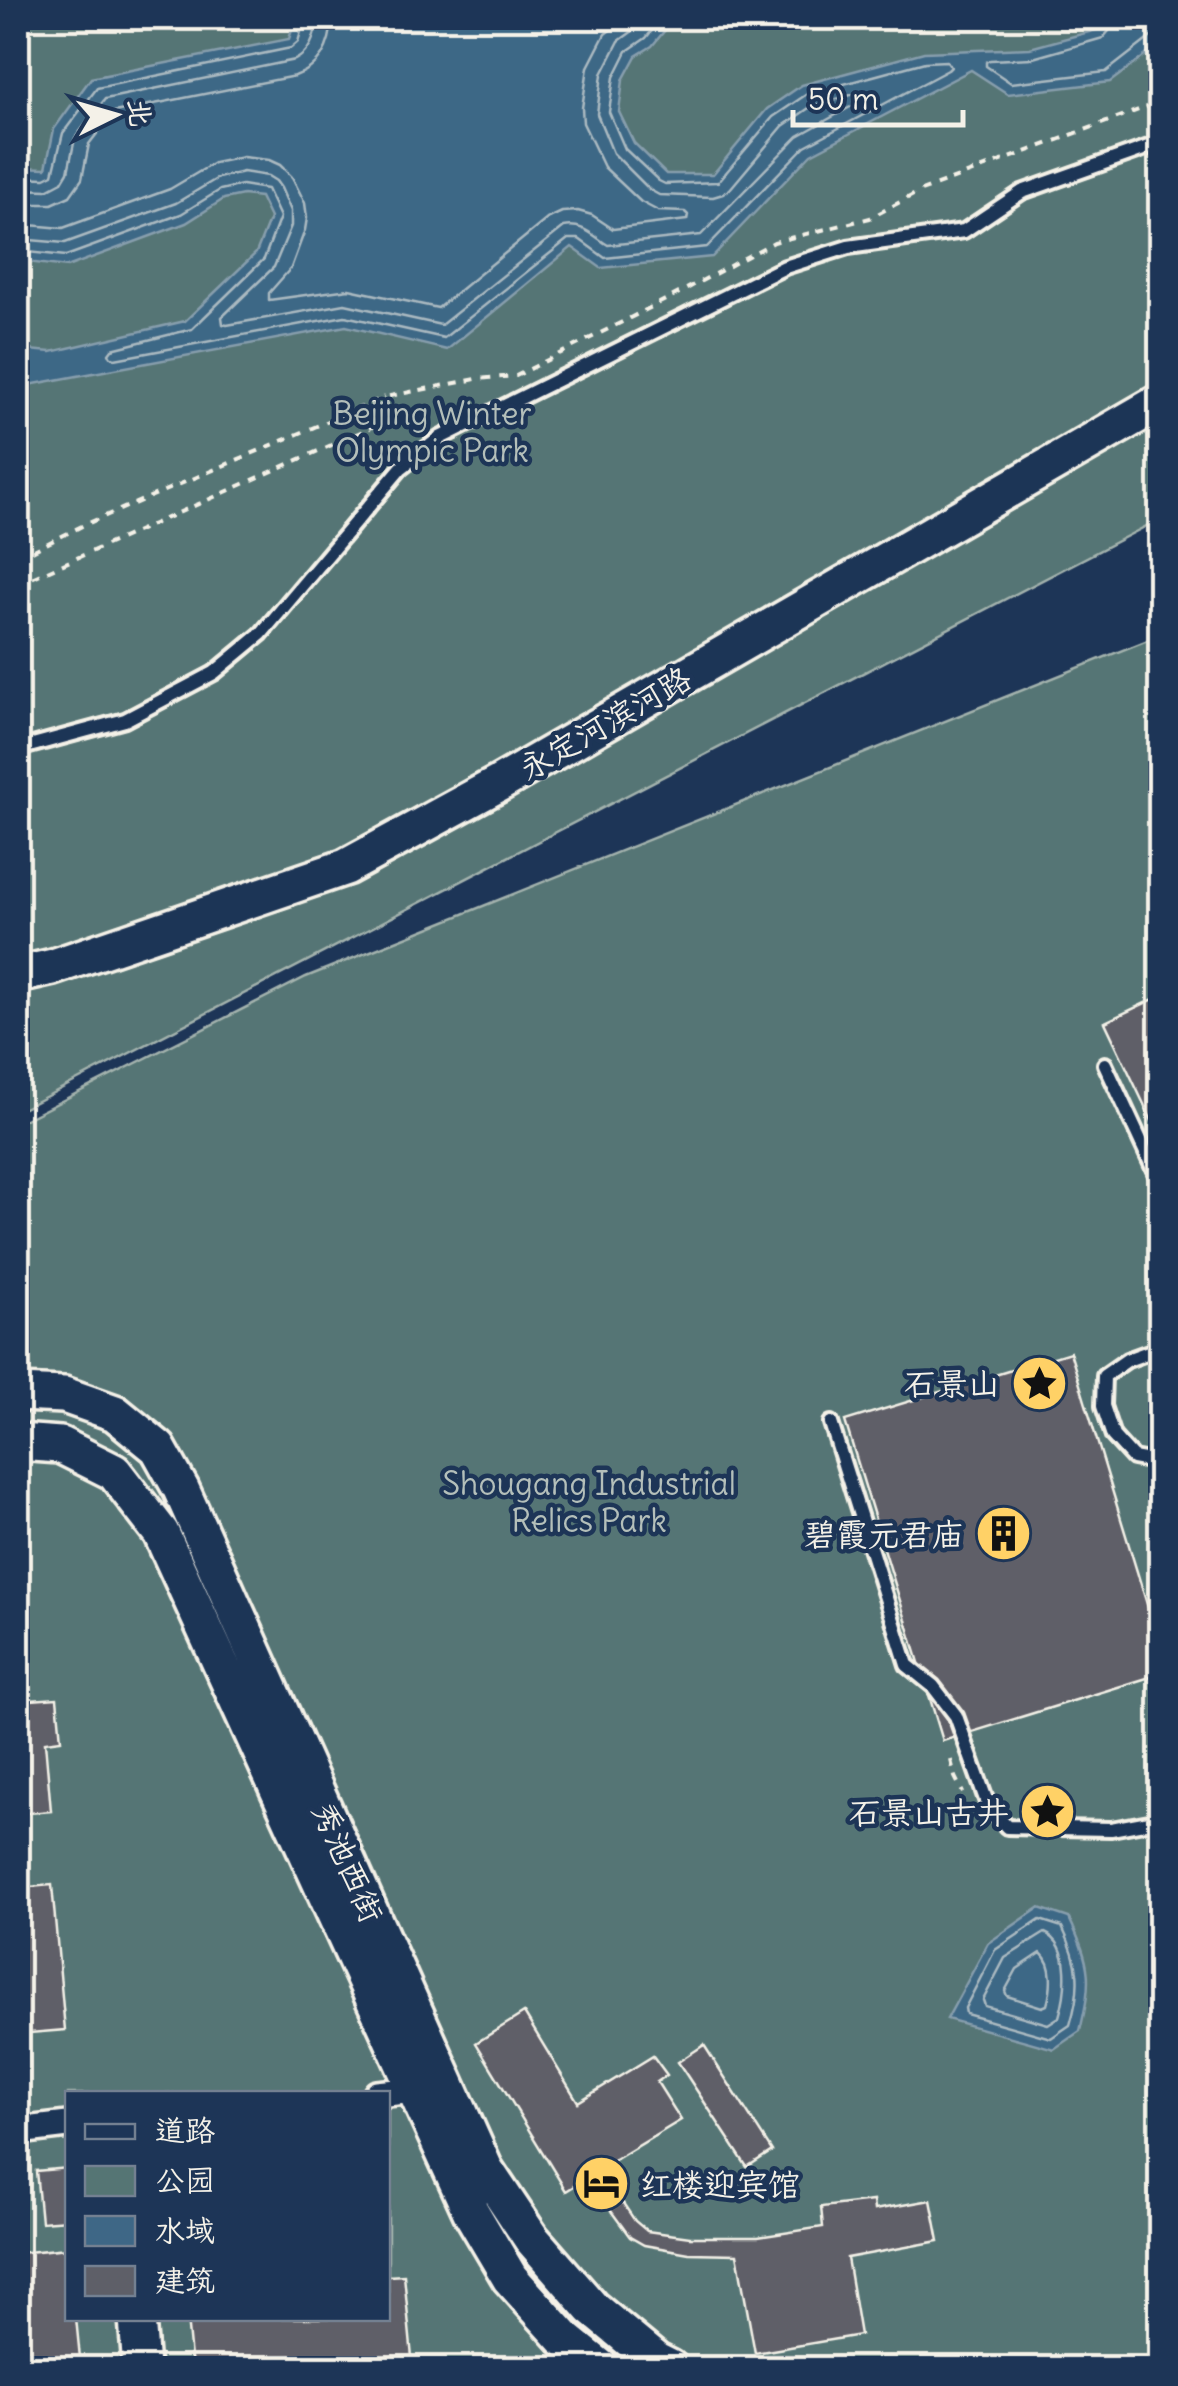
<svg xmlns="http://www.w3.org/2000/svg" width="1178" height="2386" viewBox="0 0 1178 2386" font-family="Delius,'LXGW WenKai TC',sans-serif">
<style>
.green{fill:#557574;stroke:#a4b3ae;stroke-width:2.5;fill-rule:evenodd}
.water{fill:#3e6786;stroke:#879ead;stroke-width:2.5}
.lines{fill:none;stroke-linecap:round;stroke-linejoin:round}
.shore{stroke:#abbac1;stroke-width:2.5}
.building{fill:#5e5f68;stroke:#f4f1e8;stroke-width:2.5}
.lane-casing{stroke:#f4f1e8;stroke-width:20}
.street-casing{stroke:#f4f1e8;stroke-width:32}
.secondary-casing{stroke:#f4f1e8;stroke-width:42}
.path{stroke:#f4f1e8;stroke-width:4;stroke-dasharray:8 8;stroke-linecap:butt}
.lane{stroke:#1d3557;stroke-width:12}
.street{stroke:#1d3557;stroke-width:25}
.secondary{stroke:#1d3557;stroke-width:35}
.labels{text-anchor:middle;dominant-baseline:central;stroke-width:9;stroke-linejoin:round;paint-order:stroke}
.park-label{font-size:32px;fill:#b4bfba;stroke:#1d3557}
.street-label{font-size:32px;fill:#f4f1e8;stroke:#1d3557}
.poi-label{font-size:32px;fill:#f4f1e8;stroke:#1d3557;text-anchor:end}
</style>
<rect width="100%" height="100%" fill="#1d3557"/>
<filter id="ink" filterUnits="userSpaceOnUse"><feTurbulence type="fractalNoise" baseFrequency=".01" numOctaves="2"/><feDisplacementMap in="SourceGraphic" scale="20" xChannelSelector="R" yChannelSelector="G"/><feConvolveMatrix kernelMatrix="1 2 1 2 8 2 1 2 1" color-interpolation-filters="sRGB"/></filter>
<g filter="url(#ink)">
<path class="green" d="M 18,18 L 1160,18 L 1160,519 L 18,1111 Z
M 1160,635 L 1160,2368 L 18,2368 L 18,1123 L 306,977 ZM 68,2094 L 388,2094 L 388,2318 L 68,2318 Z"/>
<path class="water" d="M 296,18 L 675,18 L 652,46 L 636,56 L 623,80 L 619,112 L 634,143 L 666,174 L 713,174 L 767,109 L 802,85 L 924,52 L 1030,48 L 1100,29 L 1100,18 L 1160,18 L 1160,37 L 1154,49 L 1110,82 L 1008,94 L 971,70 L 811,154 L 712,257 L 601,268 L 572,247 L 447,350 L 346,326 L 18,387 L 18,349 L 51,352 L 185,321 L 256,253 L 270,218 L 260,197 L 243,195 L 224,199 L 186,223 L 67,267 L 19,261 L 18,167 L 46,168 L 54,129 L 91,78 L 289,39 Z
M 1039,1908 L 1069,1918 C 1092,1966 1092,1980 1080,2031 L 1054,2049 L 947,2019 L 988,1943 Z"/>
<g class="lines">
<path class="shore" d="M 1109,18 L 1109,31 L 1103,38 L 1033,58 L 990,60 L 986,62 L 986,66 L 1011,83 L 1106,72 L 1151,37 L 1160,35
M 18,177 L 45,178 L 53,174 L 63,133 L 97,88 L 291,48 L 298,42 L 305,18
M 18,189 L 47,190 L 62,182 L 68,172 L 75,138 L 105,99 L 295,60 C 311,52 316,34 317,18
M 18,204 L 52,204 L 70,196 L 82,179 L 89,144 L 114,112 L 295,76 C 321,67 331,44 332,18
M 18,224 L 63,228 L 170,189 L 214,163 L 243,157 L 269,160 L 280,165 L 292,177 L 305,203 L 307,218 L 305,230 L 291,268 L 269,293 L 269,300 L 349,289 L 438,308 L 547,219 L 562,212 L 578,211 L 592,215 L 613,229 L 687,220 L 688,215 L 685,212 L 658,211 L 641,202 L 604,167 L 583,123 L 582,108 L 588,67 L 605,34 L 626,18
M 18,239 L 65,243 L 176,203 L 218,178 L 243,172 L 268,176 L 276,181 L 281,188 L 291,211 L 291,226 L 274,267 L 222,317 L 223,324 L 227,325 L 345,304 L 441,325 L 564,227 C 583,223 593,236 608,245 L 701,235 L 798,136 L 863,100 L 862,95 L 858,93 L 812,106 L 783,126 L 730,189 L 723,194 L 713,197 L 659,195 L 650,190 L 613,153 L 597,114 L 602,74 L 619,41 L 637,28 L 646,18
M 18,251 L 66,256 L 181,214 L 220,190 L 242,185 L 267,189 L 280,217 L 264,259 L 192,329 L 112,349 L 109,353 L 111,357 L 115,359 L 345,316 L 444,338 L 568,239 L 579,239 L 605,258 L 707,247 L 805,146 L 948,70 L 951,67 L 947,61 L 925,62 L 807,94 L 773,117 L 718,182 L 665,184 L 659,181 L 625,149 L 609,112 L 614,77 L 627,51 L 646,38 L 662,18
M 1040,1920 L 1062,1927 C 1080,1963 1082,1986 1070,2025 L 1051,2038 L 966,2014 L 965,2008 L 995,1950 Z
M 1045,1933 C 1073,1945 1066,1994 1059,2017 L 1048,2024 L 985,2006 L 983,2000 L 1005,1958 Z
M 1041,1953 C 1054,1965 1052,1988 1047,2005 L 1042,2007 L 1007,1996 L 1005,1991 L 1017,1969 Z"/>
</g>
<path class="building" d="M 1160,996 L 1160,1138 L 1105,1022 Z
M 1070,1352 L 1160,1647 L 1160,1674 L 943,1741 L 845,1421 Z
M 57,1698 L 61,1740 L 45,1742 L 51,1811 L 18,1814 L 18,1701 Z
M 52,1885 L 65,2030 L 18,2034 L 18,1888 Z
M 524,2013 L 578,2102 L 653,2056 L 667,2075 L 657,2082 L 681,2120 L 600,2169 L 635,2221 L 647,2231 L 690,2237 L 758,2237 L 823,2227 L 821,2207 L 873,2201 L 874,2210 L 931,2200 L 939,2241 L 847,2258 L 860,2335 L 755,2353 L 737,2254 L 689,2253 L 644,2245 L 630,2237 L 587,2178 L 566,2191 L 476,2043 Z
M 704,2045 L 772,2151 L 747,2167 L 678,2062 Z
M 68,2168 L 68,2220 L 41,2222 L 36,2171 Z
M 68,2248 L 68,2318 L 76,2318 L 81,2368 L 18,2368 L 18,2253 Z
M 404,2275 L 413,2368 L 192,2368 L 187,2318 L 388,2318 L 388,2276 Z"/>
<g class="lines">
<defs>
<path id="lane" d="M 18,749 L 125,720 L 214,673 L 261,634 L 401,468 L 440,438 L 785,267 L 848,247 L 964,231 L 1022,192 L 1160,143
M 1105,1064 L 1160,1183
M 1160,1348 L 1127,1360 L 1104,1376 L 1103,1406 L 1113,1436 L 1133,1458 L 1160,1463
M 831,1423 L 907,1665 L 933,1686 L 956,1716 L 989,1808 L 1007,1827 L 1111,1829 L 1160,1820"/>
<path id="street" d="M 377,2094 L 415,2090 L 429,2082
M 18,2131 L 68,2125"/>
<path id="secondary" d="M 18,975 L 53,967 L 346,867 L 500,783 L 1160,402
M 18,1393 L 64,1395 L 115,1413 L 158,1448 L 181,1489 L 485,2169 L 531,2238 L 592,2308 L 656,2361 L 670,2368
M 18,1442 L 60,1445 L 114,1472 L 161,1533 L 471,2212 L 510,2278 L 564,2338 L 601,2368
M 137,2318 L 141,2368"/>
</defs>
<use href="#lane" class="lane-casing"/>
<use href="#street" class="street-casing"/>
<use href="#secondary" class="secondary-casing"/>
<path class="path" d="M 18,558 L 84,525 L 385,397
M 18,584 L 388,420 L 385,397 L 476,379 L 516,376 L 681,292 L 774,242 L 870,218 L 921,191 L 1160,102
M 951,1760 L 955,1777 L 963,1793"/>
<use href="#lane" class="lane"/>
<use href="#street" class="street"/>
<use href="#secondary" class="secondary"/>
</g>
</g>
<defs>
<symbol id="sight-disc" viewBox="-11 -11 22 22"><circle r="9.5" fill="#ffd166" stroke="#1d3557"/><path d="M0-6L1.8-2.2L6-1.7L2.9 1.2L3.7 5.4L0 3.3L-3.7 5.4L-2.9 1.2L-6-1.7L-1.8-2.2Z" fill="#111"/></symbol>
<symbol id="building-disc" viewBox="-11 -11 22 22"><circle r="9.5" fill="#ffd166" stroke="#1d3557"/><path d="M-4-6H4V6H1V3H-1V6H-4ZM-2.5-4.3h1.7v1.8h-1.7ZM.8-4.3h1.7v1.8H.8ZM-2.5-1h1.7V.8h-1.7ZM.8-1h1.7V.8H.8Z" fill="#111"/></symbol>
<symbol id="hotel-disc" viewBox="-11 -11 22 22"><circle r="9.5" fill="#ffd166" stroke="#1d3557"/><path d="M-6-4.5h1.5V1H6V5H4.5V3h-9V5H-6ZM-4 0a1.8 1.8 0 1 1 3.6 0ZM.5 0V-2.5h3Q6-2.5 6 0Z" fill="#111"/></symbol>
</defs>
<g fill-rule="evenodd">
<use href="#sight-disc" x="1008" y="1352" width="63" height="63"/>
<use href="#building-disc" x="972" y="1502" width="63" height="63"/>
<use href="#sight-disc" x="1016" y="1780" width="63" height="63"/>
<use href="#hotel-disc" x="570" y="2152" width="63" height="63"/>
</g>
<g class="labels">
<g class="park-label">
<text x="432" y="413">Beijing Winter<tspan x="432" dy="37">Olympic Park</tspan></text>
<text x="589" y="1483">Shougang Industrial<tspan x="589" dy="37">Relics Park</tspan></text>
</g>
<g class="street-label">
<text transform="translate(605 723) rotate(-30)">永定河滨河路</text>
<text transform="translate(348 1862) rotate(66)">秀池西街</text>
</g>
<g class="poi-label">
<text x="1000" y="1383">石景山</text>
<text x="964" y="1534">碧霞元君庙</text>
<text x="1009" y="1812">石景山古井</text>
<text x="640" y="2184" text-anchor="start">红楼迎宾馆</text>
</g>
</g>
<rect width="1178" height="2386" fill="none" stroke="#1d3557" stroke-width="60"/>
<rect x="30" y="30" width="1118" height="2326" fill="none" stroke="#f4f1e8" stroke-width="4" filter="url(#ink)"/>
<rect x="65" y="2091" width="325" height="230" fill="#1d3557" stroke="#738091" stroke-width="2.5"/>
<rect x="85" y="2124" width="50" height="15" fill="#1d3557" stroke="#738091" stroke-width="2.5"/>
<text x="155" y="2141" font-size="30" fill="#f4f1e8">道路</text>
<rect x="85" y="2166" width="50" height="30" fill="#557574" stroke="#738091" stroke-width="2.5"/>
<text x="155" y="2191" font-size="30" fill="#f4f1e8">公园</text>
<rect x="85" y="2216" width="50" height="30" fill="#3e6786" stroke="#738091" stroke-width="2.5"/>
<text x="155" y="2241" font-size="30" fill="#f4f1e8">水域</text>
<rect x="85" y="2266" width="50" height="30" fill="#5e5f68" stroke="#738091" stroke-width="2.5"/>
<text x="155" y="2291" font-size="30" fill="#f4f1e8">建筑</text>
<g transform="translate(115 115) rotate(85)" stroke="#1d3557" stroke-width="8" paint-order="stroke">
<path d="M0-8L18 38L0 25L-18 38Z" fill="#f4f1e8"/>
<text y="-15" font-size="28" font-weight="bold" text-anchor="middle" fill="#f4f1e8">北</text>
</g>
<path d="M793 110v15h170v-15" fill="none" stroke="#f4f1e8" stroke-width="5"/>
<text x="808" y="110" font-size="30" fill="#f4f1e8" stroke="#1d3557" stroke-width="8" paint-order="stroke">50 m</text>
</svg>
